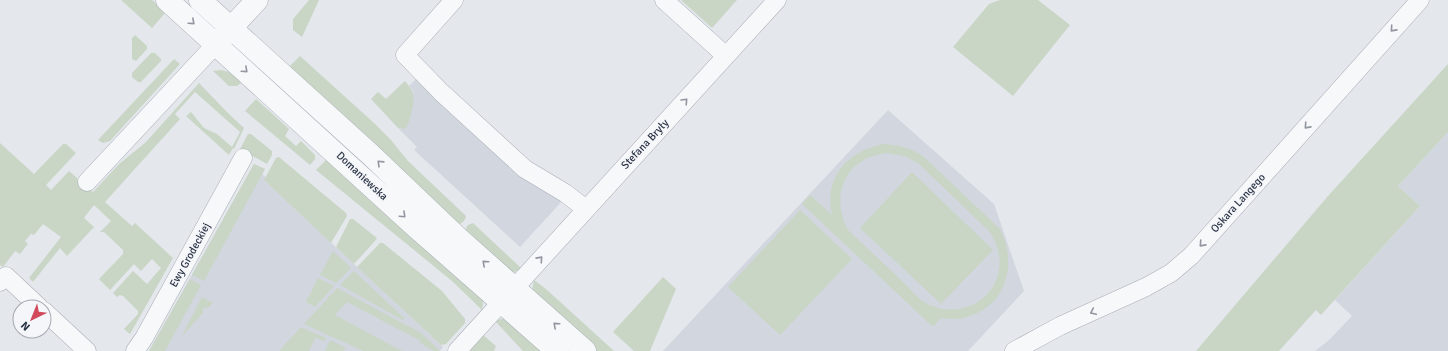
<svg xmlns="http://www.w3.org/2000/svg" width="1448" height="351" viewBox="0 0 1448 351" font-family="Signika,sans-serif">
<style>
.built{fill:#d2d6de}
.green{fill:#c9d6c5;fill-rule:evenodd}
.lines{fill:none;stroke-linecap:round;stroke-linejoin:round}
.minor-casing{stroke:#a9aeb7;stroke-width:19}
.tertiary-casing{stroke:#a9aeb7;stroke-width:23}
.minor{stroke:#f7f8fa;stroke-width:18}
.tertiary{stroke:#f7f8fa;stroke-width:22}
.oneway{stroke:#9196a0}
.labels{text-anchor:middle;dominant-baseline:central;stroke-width:3.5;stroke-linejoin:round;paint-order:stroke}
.street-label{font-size:11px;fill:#2b3445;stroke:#f4f6f9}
</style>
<rect width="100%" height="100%" fill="#e4e7ec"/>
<path class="built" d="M 416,79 L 528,180 L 563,200 L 520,247 L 414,150 L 417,147 L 398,128 L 402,129 L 413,91 L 409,86 Z
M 888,110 L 994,204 L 1024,291 L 968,351 L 663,351 Z
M 1448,132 L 1448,351 L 1315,351 L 1328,341 L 1352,316 L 1335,300 L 1420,206 L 1398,186 Z
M 254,164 L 265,169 L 262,174 L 266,177 L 265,181 L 443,347 L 440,351 L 149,351 Z"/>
<path class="green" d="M 121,0 L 152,0 L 166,12 L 152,28 Z
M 309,0 L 319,0 L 302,37 L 293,30 L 293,19 Z
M 681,0 L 737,0 L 712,28 Z
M 1000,0 L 1038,0 L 1070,25 L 1013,96 L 953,47 L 989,4 Z
M 135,35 L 147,46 L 147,49 L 136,61 L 132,59 L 132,38 Z
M 151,53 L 155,53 L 161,59 L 161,61 L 141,82 L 138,82 L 132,77 L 132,73 Z
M 300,56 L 374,123 L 391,140 L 408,161 L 466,216 C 465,220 463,223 459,224 L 288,68 Z
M 174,59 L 180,64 L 110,141 L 103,143 L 98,140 Z
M 1448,64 L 1448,132 L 1398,186 L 1420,206 L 1321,315 L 1316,310 L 1279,351 L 1196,351 L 1328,196 Z
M 221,70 L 229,72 L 242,82 L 237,86 L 229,86 L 213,71 Z
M 405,81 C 408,85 412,89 413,94 C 415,100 410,125 405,128 C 403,129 401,129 398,128 L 371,99 L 378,92 L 386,99 Z
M 199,83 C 214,98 228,114 244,128 L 234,149 L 233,148 L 229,155 L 186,116 L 191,112 L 204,128 L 217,134 L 232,147 L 240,132 L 195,92 L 175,114 L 180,119 L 105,202 L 132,226 L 135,223 L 173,258 L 130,334 L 124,329 L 138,314 L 138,311 L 123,296 L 120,295 L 117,297 L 113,293 L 133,271 L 147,284 L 161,268 L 152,259 L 141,271 L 134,264 L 110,290 L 99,279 L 123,254 L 123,250 L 104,232 L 100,232 L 111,221 L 94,205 L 84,218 L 94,227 L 67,256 L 60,248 L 33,282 L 29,278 L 61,237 L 43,224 L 34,235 L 31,234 L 25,241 L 28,244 L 20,254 L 15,251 L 3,267 L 0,265 L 0,143 L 34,174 L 63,144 L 66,144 L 76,153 L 46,185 L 51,190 L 69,171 L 93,192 L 119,164 L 145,143 Z
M 256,99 L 289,129 L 285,136 L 296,146 L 301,141 L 315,155 L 315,159 L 310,165 L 245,111 Z
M 248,134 L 251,134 L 272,151 L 272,155 L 267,164 L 240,149 Z
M 883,144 C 899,145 911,148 924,157 L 1000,229 C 1018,264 1006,307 966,317 C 958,320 949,319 941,318 L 933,327 L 802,204 L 810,195 L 832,215 C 824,177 847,152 883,144 ZM 887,153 L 904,156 L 918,163 L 989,231 C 1000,247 1003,265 995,283 C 982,309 948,317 924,302 C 915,296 908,286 900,279 C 883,263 865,246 848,230 C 829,195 846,157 887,153 Z
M 279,157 L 346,213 L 347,216 L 331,243 L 264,180 L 276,158 Z
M 328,158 L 482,298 L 483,302 L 482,310 L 452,281 L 316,170 Z
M 254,164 L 265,169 L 204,281 L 192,275 Z
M 912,172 L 993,250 L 941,304 L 860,228 Z
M 800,210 L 852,259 L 780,335 L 728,287 Z
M 350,219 L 353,219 L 377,238 L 376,240 L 354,264 L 336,247 Z
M 473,223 L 521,268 L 517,271 L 509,273 L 466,230 C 466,226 469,224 473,223 Z
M 380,243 L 383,243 L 442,291 L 465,319 L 465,323 L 446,344 L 441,345 L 357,267 Z
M 333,251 L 351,268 L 336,283 L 320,275 Z
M 354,271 L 404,318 L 403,320 L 340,285 Z
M 663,277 L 676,289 L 650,351 L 634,351 L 613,332 Z
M 318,278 L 334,286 L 315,307 L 306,302 Z
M 190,279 L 201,285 L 165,351 L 149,351 Z
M 534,280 L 546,289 L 614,351 L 592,351 L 532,291 Z
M 337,288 L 421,333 L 440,351 L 434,351 L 420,343 L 421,341 L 347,302 L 335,315 L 402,351 L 363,351 L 304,324 Z
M 202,297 L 213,303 L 208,308 L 205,307 L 203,309 L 203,313 L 182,336 Z
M 501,319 L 508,319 L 546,351 L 523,351 L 495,321 Z
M 301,327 L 326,338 L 324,341 L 315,338 L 309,351 L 279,351 Z
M 482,334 L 496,346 L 494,351 L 467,351 Z
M 330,340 L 346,348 L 343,351 L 325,351 Z"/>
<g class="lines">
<defs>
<path id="minor" d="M 454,0 L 405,55 L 441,92 L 525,169 L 565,193 L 586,209
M 664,0 L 726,56
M 87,182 L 216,44
M 0,282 L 6,276 L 39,307
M 44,311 L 87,351
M 135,351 L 144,338 L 243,158
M 457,351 L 777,0
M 1014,351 L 1060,326 L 1146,287 L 1171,273 L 1191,256 L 1420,0"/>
<path id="tertiary" d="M 167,0 L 416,227 L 557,351
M 200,0 L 371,155 L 458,238 L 585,351
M 221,39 L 257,0"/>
</defs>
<use href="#minor" class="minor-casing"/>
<use href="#tertiary" class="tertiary-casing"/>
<use href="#minor" class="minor"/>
<use href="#tertiary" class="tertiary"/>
</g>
<defs><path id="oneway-chevron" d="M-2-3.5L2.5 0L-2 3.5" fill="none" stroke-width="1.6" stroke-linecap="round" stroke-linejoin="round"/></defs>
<g class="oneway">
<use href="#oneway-chevron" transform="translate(192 22) rotate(42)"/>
<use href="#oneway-chevron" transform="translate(1393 29) rotate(132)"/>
<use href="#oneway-chevron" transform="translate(245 70) rotate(42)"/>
<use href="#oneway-chevron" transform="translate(685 101) rotate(-47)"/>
<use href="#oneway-chevron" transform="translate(1307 126) rotate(132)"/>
<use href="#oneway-chevron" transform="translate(380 163) rotate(-136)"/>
<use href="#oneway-chevron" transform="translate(403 215) rotate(43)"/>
<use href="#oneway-chevron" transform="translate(1202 244) rotate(132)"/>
<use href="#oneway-chevron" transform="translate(540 259) rotate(-48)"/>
<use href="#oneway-chevron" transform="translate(485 263) rotate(-138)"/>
<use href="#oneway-chevron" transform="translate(1093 312) rotate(155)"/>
<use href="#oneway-chevron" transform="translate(556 325) rotate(-138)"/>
</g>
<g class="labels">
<g class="street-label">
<text transform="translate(645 144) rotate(-47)">Stefana Bryły</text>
<text transform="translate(362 176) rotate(43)">Domaniewska</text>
<text transform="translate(1238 203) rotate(-48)">Oskara Langego</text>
<text transform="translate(190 255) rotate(-61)">Ewy Grodeckiej</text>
</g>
</g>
<g transform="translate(32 319) rotate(223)"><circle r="19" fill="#f4f6f9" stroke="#a4a8b1"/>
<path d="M0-3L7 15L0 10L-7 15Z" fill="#d1495b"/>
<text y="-6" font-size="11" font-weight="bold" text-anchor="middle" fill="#2b3445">N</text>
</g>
</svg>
